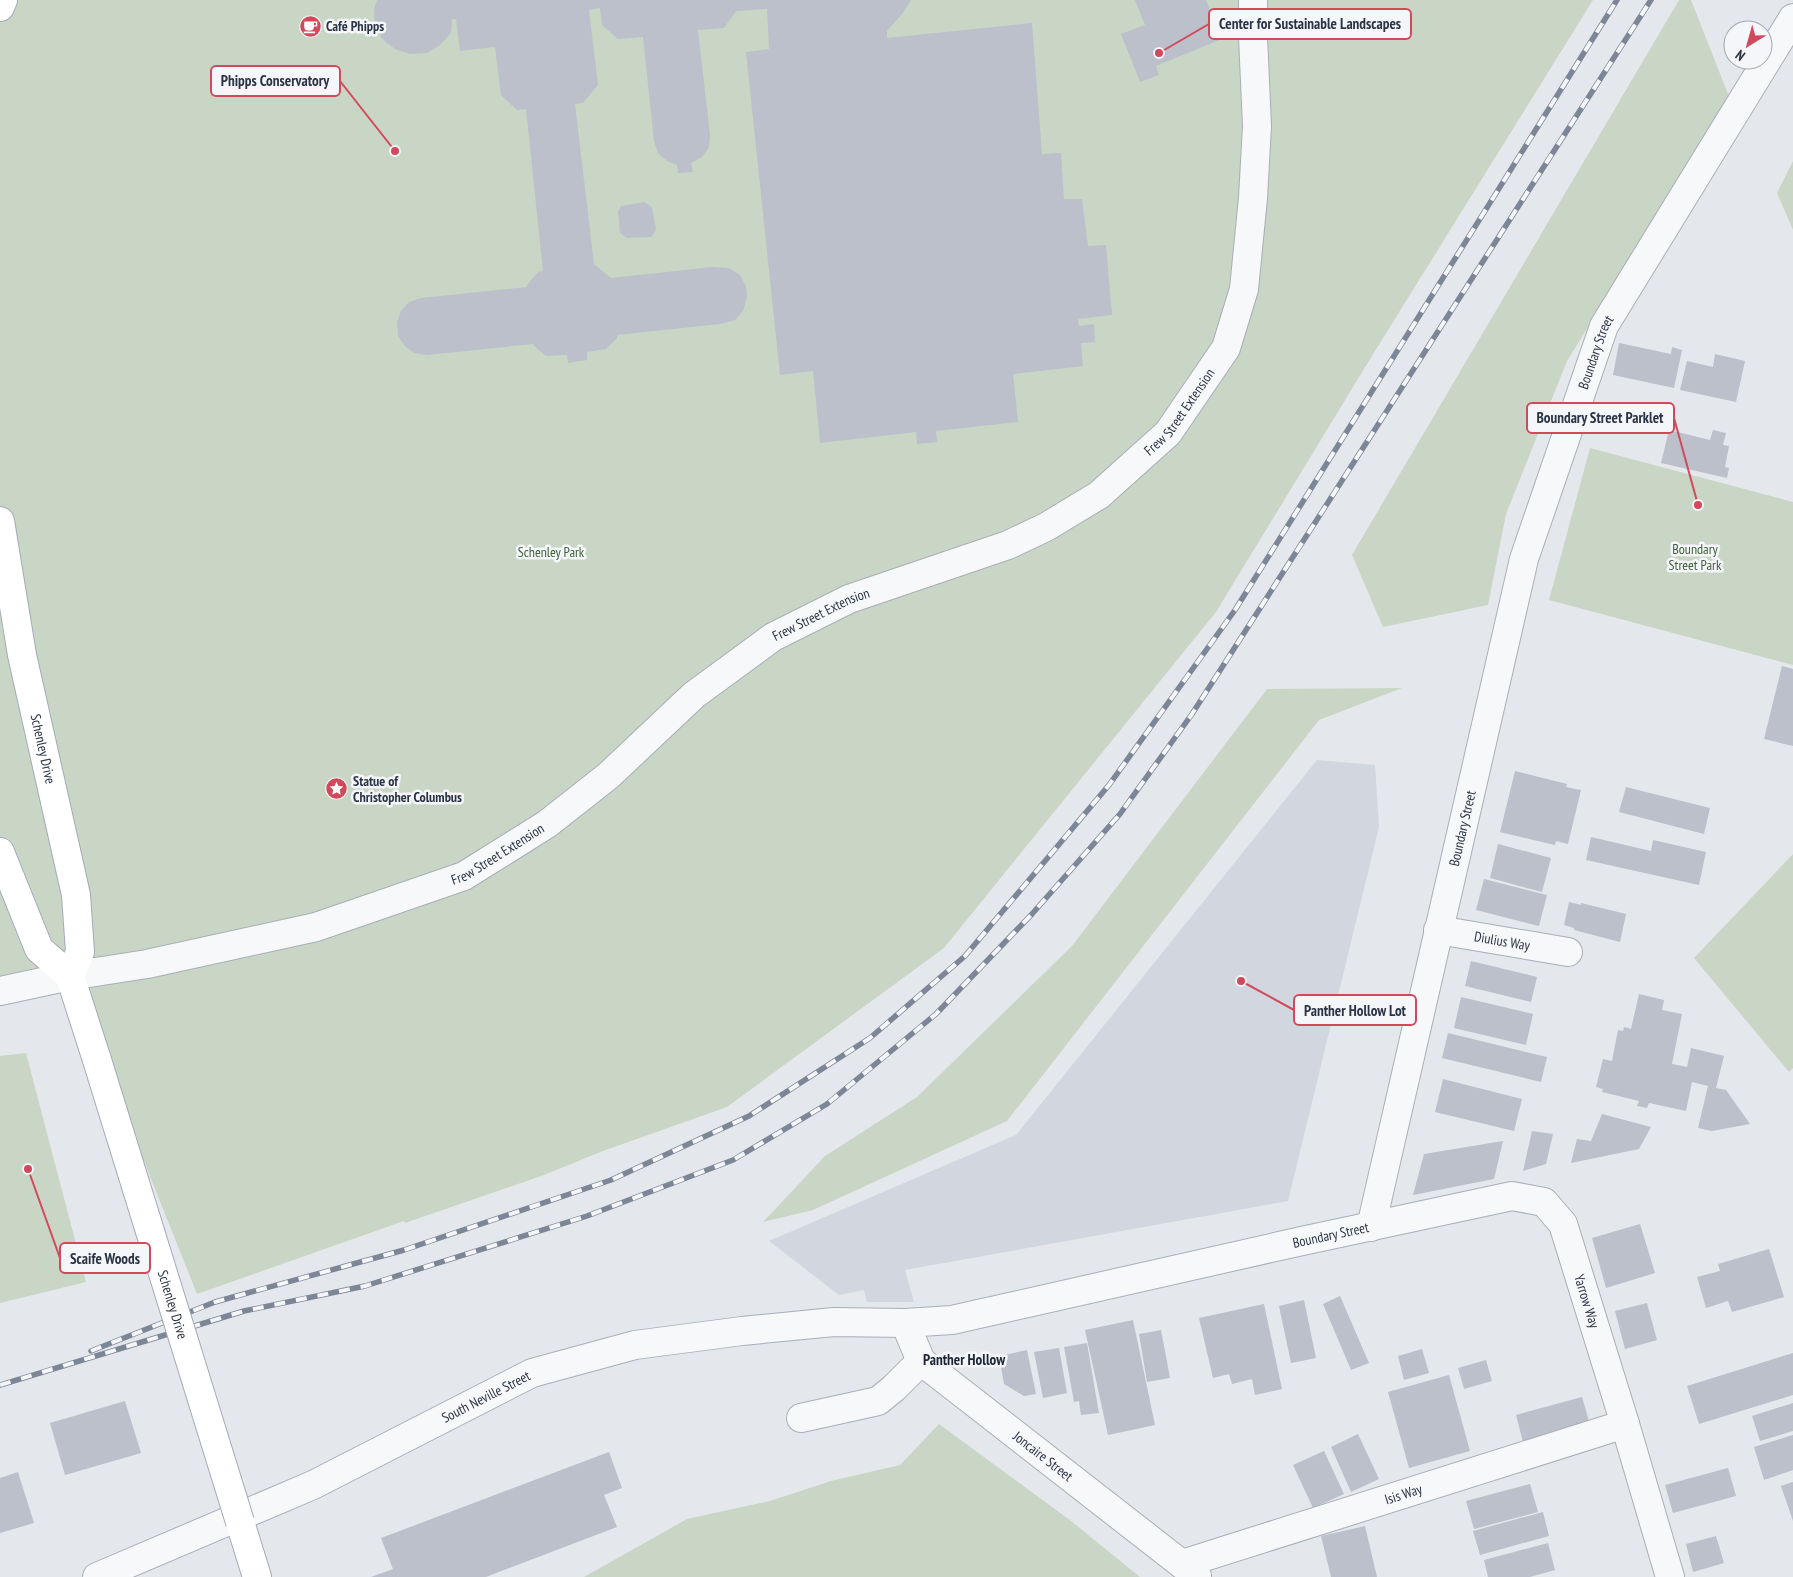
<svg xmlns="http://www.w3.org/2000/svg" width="1793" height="1577" viewBox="0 0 1793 1577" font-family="'PT Sans Narrow',sans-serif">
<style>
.built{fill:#d2d6de}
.green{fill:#c9d6c5}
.building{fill:#bbc0ca}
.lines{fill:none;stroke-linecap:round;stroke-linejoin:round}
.minor-casing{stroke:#a9aeb7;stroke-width:30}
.major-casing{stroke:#a3abb8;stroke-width:30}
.minor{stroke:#f7f8fa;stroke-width:28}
.major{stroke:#fff;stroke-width:28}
.rail-casing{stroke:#7d8696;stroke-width:5.5}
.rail{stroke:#f4f6f9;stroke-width:4;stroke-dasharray:11;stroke-linecap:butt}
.major-bridge-casing{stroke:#a3abb8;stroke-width:30;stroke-linecap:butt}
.major-bridge{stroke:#fff;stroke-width:28}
.labels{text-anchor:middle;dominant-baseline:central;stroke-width:5;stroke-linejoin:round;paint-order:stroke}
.poi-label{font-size:14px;font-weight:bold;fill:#2b3445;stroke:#f4f6f9;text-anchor:start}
.street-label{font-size:14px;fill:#2b3445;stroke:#f4f6f9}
.park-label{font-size:14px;fill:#3f6138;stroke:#f4f6f9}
.neighbourhood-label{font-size:15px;font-weight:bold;fill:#1d2536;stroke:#f4f6f9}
.leader{fill:none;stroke:#d1495b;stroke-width:2}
.callout-dot{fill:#d1495b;stroke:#f4f6f9;stroke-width:2}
.callout{fill:#f4f6f9;stroke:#d1495b;stroke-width:2}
.callout-label{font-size:15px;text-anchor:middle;font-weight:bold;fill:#2b3445}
</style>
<rect width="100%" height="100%" fill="#e4e7ec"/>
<path class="built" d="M 1317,760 L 1375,765 L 1379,827 L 1288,1201 L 905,1270 L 914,1302 L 867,1302 L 864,1290 L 839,1295 L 769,1241 L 1016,1135 Z"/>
<path class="green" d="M 0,0 L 1593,0 L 1375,351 L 1216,612 L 944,948 L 727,1107 L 603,1151 L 544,1175 L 405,1223 L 404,1221 L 197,1294 L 70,976 L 0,991 Z
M 1679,0 L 1691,0 L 1730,99 L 1567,361 L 1506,514 L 1488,605 L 1383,627 L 1352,555 Z
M 1793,161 L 1793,230 L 1777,193 Z
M 1590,448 L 1793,502 L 1793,665 L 1549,600 Z
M 1402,688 L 1319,720 L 1007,1121 L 813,1210 L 763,1222 L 825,1156 L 917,1097 L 1072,946 L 1267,689 Z
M 1793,854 L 1793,1068 L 1789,1072 L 1694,958 Z
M 26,1053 L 86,1282 L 0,1303 L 0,1056 Z
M 939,1424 L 1071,1521 L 1140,1577 L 584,1577 L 687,1519 L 770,1501 L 831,1481 L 900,1465 Z"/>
<path class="building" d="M 377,0 L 911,0 L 902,14 L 887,31 L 887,38 L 1032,23 L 1042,154 L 1061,153 L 1064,199 L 1082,199 L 1088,246 L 1106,245 L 1112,315 L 1078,319 L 1079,326 L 1094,324 L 1095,342 L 1081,343 L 1083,366 L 1013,374 L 1018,422 L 936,431 L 937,442 L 917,444 L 916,432 L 820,443 L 813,371 L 780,375 L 746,52 L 769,49 L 767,9 L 736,11 L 724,28 L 698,30 L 710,135 L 709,147 L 702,157 L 691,163 L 693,172 L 678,173 L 677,165 L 667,161 L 658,153 L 654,141 L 643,37 L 618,39 L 602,25 L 600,8 L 589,10 L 598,85 L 583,103 L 575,104 L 594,264 L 611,278 L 713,267 L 729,268 L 740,275 L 746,286 L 747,298 L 743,311 L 735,320 L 720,324 L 617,335 L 617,338 L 606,349 L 587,352 L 587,360 L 568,363 L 567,355 L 546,356 L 534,346 L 533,344 L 427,355 L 414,353 L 405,346 L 398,336 L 397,322 L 401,311 L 409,302 L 421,298 L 527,287 L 527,285 L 538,272 L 543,271 L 526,109 L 517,110 L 501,95 L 495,47 L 460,51 L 456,19 L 452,19 L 451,33 L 440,45 L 427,53 L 410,54 L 395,49 L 383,40 L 375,25 L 374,9 Z
M 1135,0 L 1206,0 L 1222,39 L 1156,66 L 1159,75 L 1140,82 L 1121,34 L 1145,25 Z
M 644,202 L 652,207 L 656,230 L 651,237 L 627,238 L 620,233 L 618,211 L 621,206 Z
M 1619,343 L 1671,354 L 1672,347 L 1682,350 L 1674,388 L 1613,375 Z
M 1715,354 L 1745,361 L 1736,402 L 1680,390 L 1687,361 L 1713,367 Z
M 1669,430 L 1710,440 L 1713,430 L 1726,433 L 1723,445 L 1729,446 L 1725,467 L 1729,468 L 1727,478 L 1661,463 Z
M 1782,666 L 1793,669 L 1793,746 L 1764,739 Z
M 1515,771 L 1567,784 L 1566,787 L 1581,790 L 1568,844 L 1556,841 L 1555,845 L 1500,832 Z
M 1626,787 L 1710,808 L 1704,834 L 1619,812 Z
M 1591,837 L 1651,851 L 1653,840 L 1706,852 L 1699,885 L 1586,860 Z
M 1498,844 L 1551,858 L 1542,892 L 1490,878 Z
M 1484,879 L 1547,895 L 1539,926 L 1476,910 Z
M 1569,902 L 1581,905 L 1581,903 L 1626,914 L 1620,942 L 1574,930 L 1574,928 L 1564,925 Z
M 1471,961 L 1537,977 L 1531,1002 L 1465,986 Z
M 1639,994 L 1664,1000 L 1662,1010 L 1682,1014 L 1672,1064 L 1687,1067 L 1691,1048 L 1724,1056 L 1716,1088 L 1726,1090 L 1750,1124 L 1712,1131 L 1698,1128 L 1708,1086 L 1692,1082 L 1686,1111 L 1649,1103 L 1647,1108 L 1637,1106 L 1639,1101 L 1602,1092 L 1603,1089 L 1596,1087 L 1603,1059 L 1612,1061 L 1618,1030 L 1623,1031 L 1624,1027 L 1631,1029 Z
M 1461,997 L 1533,1014 L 1526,1045 L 1454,1028 Z
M 1448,1033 L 1547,1057 L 1541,1082 L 1442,1058 Z
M 1443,1079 L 1522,1099 L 1514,1131 L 1435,1112 Z
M 1602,1114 L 1651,1127 L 1639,1149 L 1571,1163 L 1577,1139 L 1591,1141 Z
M 1532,1131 L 1553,1134 L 1546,1164 L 1523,1171 Z
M 1503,1141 L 1494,1179 L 1413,1195 L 1424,1154 Z
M 1640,1224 L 1655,1273 L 1606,1288 L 1592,1238 Z
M 1769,1249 L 1784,1297 L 1732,1312 L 1728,1301 L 1706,1308 L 1697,1277 L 1720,1271 L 1718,1264 Z
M 1340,1296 L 1369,1363 L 1351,1370 L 1323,1304 Z
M 1304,1300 L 1316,1358 L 1291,1363 L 1279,1306 Z
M 1647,1303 L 1657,1340 L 1625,1349 L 1615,1311 Z
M 1264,1304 L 1282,1389 L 1255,1395 L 1252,1379 L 1232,1384 L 1229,1374 L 1213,1378 L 1199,1318 Z
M 1133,1320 L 1155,1425 L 1108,1435 L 1085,1330 Z
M 1161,1330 L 1170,1378 L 1147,1382 L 1139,1334 Z
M 1087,1343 L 1099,1413 L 1081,1415 L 1079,1401 L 1074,1402 L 1064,1347 Z
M 1059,1348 L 1067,1393 L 1043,1398 L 1034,1352 Z
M 1422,1349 L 1429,1373 L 1404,1380 L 1398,1356 Z
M 1027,1350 L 1036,1394 L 1024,1396 L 1004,1384 L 999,1356 Z
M 1793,1353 L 1793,1395 L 1699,1424 L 1687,1386 Z
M 1486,1360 L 1492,1381 L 1464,1389 L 1458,1368 Z
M 1449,1375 L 1470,1451 L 1409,1468 L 1388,1392 Z
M 1582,1397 L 1591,1428 L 1524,1446 L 1516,1415 Z
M 125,1401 L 141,1453 L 65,1475 L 50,1423 Z
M 1793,1403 L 1793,1431 L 1760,1441 L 1752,1416 Z
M 1358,1434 L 1379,1479 L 1351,1492 L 1331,1447 Z
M 1793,1435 L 1793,1470 L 1764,1480 L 1754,1447 Z
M 1324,1451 L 1344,1494 L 1313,1508 L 1293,1465 Z
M 609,1452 L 622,1488 L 604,1495 L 617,1527 L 486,1577 L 371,1577 L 393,1569 L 381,1538 Z
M 1728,1468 L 1736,1496 L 1673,1513 L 1665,1485 Z
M 18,1472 L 34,1523 L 0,1533 L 0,1478 Z
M 1793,1482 L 1793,1521 L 1781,1486 Z
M 1530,1484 L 1538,1512 L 1474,1529 L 1466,1501 Z
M 1543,1512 L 1549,1536 L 1480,1555 L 1473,1531 Z
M 1365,1526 L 1377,1577 L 1331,1577 L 1321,1536 Z
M 1716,1536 L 1724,1563 L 1693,1572 L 1686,1544 Z
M 1548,1543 L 1555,1570 L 1530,1577 L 1488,1577 L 1484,1560 Z"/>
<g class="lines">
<defs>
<g id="minor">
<path id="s1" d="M 1438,930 L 1568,952"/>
<path id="s2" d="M 0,991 L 70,976 L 147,964 L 316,927 L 464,876 L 547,824 L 608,776 L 694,695 L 773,637 L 849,599 L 1008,545 L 1046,527 L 1099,495 L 1168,433 L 1226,348 L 1244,289 L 1253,198 L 1257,126 L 1253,37 L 1253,0"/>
<path id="s3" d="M 1371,1227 L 1524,559 L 1604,326 L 1793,18"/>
<path id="s4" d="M 905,1323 L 921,1361 L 1197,1576"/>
<path d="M 801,1418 L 878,1401 L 894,1388 L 921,1361"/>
<path id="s5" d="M 1182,1564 L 1625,1424"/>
<path id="s6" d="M 97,1577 L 313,1485 L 532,1373 L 635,1345 L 742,1331 L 834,1322 L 905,1323 L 952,1320 L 1302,1241 L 1512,1196 L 1544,1202 L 1563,1224 L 1625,1424 L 1670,1577"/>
</g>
<g id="major">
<path d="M 0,7 L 3,0"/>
<path id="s7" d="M 0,521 L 22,655 L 76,895 L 80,952 L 70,976"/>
<path d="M 0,852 L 39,949 L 70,976 L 97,1060"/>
<path d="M 240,1522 L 257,1577"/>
</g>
</defs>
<use href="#minor" class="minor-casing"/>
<use href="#major" class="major-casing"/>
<use href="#minor" class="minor"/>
<use href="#major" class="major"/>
<defs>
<path id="rail" d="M 91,1351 L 215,1302 L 404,1250 L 611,1180 L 749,1116 L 870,1038 L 965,956 L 1109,785 L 1235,610 L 1617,0
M 0,1385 L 244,1311 L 365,1286 L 587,1216 L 733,1160 L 827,1104 L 936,1014 L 1032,914 L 1120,814 L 1192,714 L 1651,0"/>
</defs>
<use href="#rail" class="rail-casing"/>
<use href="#rail" class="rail"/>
<defs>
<g id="major-bridge">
<path id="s8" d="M 97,1060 L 240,1522"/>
</g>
</defs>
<use href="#major-bridge" class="major-bridge-casing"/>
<use href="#major-bridge" class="major-bridge"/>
</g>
<defs>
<symbol id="cafe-disc" viewBox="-11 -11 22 22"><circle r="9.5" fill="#d1495b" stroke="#f4f6f9"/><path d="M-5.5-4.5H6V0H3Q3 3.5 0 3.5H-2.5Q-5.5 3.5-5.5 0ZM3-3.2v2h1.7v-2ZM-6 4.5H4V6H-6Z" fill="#fff"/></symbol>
<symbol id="sight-disc" viewBox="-11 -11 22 22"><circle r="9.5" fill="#d1495b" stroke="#f4f6f9"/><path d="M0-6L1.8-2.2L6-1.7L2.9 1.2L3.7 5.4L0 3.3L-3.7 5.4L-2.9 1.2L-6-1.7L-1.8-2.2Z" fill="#fff"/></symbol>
</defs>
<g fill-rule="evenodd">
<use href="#cafe-disc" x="298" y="14" width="25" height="25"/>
<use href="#sight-disc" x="324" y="776" width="25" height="25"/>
</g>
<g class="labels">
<g class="poi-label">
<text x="326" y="26">Café Phipps</text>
<text x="353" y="781">Statue of<tspan x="353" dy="16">Christopher Columbus</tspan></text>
</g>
<g class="street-label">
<text stroke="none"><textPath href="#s3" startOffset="904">Boundary Street</textPath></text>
<text stroke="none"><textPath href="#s2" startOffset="1344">Frew Street Extension</textPath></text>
<text stroke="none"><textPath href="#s2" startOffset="924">Frew Street Extension</textPath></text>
<text stroke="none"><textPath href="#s7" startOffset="232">Schenley Drive</textPath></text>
<text stroke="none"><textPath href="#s3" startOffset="409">Boundary Street</textPath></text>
<text stroke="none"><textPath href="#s2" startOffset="519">Frew Street Extension</textPath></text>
<text stroke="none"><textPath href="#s1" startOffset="65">Diulius Way</textPath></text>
<text stroke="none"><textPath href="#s6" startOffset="1294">Boundary Street</textPath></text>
<text stroke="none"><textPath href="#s6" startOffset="1622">Yarrow Way</textPath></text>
<text stroke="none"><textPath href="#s8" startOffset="256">Schenley Drive</textPath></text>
<text stroke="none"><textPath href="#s6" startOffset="429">South Neville Street</textPath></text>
<text stroke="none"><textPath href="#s4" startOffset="196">Joncaire Street</textPath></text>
<text stroke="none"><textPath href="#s5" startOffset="232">Isis Way</textPath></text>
</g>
<g class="park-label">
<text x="1695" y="549">Boundary<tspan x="1695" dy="16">Street Park</tspan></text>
<text x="551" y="552">Schenley Park</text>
</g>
<g class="neighbourhood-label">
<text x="964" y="1359">Panther Hollow</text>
</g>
</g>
<path class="leader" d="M1159 53L1209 24M395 151L340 81M1698 505L1674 418M1241 981L1294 1010M28 1169L60 1258"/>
<g class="callout-dot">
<circle cx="1159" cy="53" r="5"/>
<circle cx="395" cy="151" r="5"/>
<circle cx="1698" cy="505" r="5"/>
<circle cx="1241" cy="981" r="5"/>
<circle cx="28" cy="1169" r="5"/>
</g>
<g class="callout">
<rect x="1209" y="9" width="202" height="30" rx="5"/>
<rect x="211" y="66" width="129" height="30" rx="5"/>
<rect x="1527" y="403" width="147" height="30" rx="5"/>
<rect x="1294" y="995" width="122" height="30" rx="5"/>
<rect x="60" y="1243" width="90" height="30" rx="5"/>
</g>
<g class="callout-label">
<text x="1310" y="29">Center for Sustainable Landscapes</text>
<text x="275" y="86">Phipps Conservatory</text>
<text x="1600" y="423">Boundary Street Parklet</text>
<text x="1355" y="1016">Panther Hollow Lot</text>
<text x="105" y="1264">Scaife Woods</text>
</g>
<g transform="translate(1748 45) rotate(217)"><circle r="24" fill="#f4f6f9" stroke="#a4a8b1"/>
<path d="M0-4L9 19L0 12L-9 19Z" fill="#d1495b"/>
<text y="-8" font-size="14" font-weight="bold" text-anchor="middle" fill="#2b3445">N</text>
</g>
</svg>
